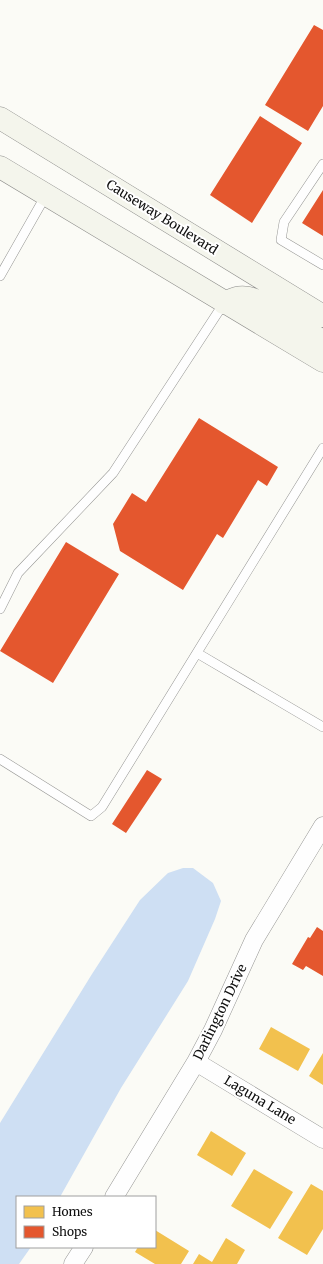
<svg xmlns="http://www.w3.org/2000/svg" width="323" height="1264" viewBox="0 0 323 1264" font-family="Merriweather,serif">
<style>
.water{fill:#cedff3}
.homes{fill:#f2c14e}
.shops{fill:#e4572e}
.lines{fill:none;stroke-linecap:round;stroke-linejoin:round}
.service-casing{stroke:#959593;stroke-width:10}
.minor-casing{stroke:#959593;stroke-width:19}
.secondary-casing{stroke:#8c8c8a;stroke-width:23}
.service{stroke:#fefefe;stroke-width:9}
.minor{stroke:#fefefe;stroke-width:18}
.secondary{stroke:#f4f5ec;stroke-width:22}
.labels{text-anchor:middle;dominant-baseline:central;stroke-width:4;stroke-linejoin:round;paint-order:stroke}
.street-label{font-size:13px;fill:#0f0f0f;stroke:#fff}
</style>
<rect width="100%" height="100%" fill="#fbfbf6"/>
<path class="water" d="M 183,868 L 193,868 L 213,883 L 221,901 L 215,919 L 188,981 L 121,1088 L 60,1197 L 17,1197 L 17,1247 L 31,1247 L 19,1264 L 0,1264 L 0,1123 L 92,974 L 140,900 L 168,873 Z"/>
<path class="homes" d="M 271,1027 L 310,1049 L 298,1071 L 259,1049 Z
M 323,1053 L 323,1085 L 309,1076 Z
M 211,1131 L 246,1153 L 232,1176 L 197,1155 Z
M 254,1169 L 293,1192 L 270,1229 L 231,1206 Z
M 311,1184 L 323,1191 L 323,1229 L 307,1255 L 278,1238 Z
M 155,1230 L 189,1251 L 181,1264 L 155,1264 L 135,1252 L 138,1247 L 155,1247 Z
M 226,1238 L 245,1250 L 237,1264 L 193,1264 L 199,1254 L 212,1262 Z"/>
<path class="shops" d="M 314,25 L 323,30 L 323,106 L 308,131 L 265,105 Z
M 260,116 L 302,143 L 252,223 L 210,195 Z
M 323,190 L 323,236 L 302,223 Z
M 199,418 L 278,467 L 267,486 L 258,480 L 223,538 L 217,534 L 183,590 L 120,551 L 113,524 L 132,493 L 146,502 Z
M 66,542 L 119,574 L 53,683 L 0,651 Z
M 147,770 L 162,779 L 126,833 L 112,824 Z
M 317,927 L 323,931 L 323,976 L 306,966 L 303,970 L 292,964 L 308,937 L 310,938 Z"/>
<g class="lines">
<defs>
<path id="service" d="M 323,164 L 284,222 L 281,240 L 323,265
M 0,276 L 46,195
M 0,609 L 18,573 L 113,473 L 224,303
M 197,653 L 323,727
M 0,759 L 91,816 L 102,807 L 323,448"/>
<path id="minor" d="M 196,1062 L 323,1139
M 114,1197 L 196,1062 L 213,1030 L 254,940 L 323,826
M 73,1264 L 84,1247"/>
<path id="secondary" d="M 0,118 L 323,316
M 0,167 L 323,361
M 224,303 C 236,297 243,295 255,300 L 323,341"/>
</defs>
<use href="#service" class="service-casing"/>
<use href="#minor" class="minor-casing"/>
<use href="#secondary" class="secondary-casing"/>
<use href="#service" class="service"/>
<use href="#minor" class="minor"/>
<use href="#secondary" class="secondary"/>
</g>
<g class="labels">
<g class="street-label">
<text transform="translate(162 217) rotate(32)">Causeway Boulevard</text>
<text transform="translate(220 1012) rotate(-64)">Darlington Drive</text>
<text transform="translate(260 1100) rotate(31)">Laguna Lane</text>
</g>
</g>
<rect x="16" y="1196" width="140" height="52" fill="#ffffff" stroke="#9f9f9f"/>
<rect x="24" y="1206" width="20" height="12" fill="#f2c14e" stroke="#9f9f9f"/>
<text x="52" y="1216" font-size="12" fill="#0f0f0f">Homes</text>
<rect x="24" y="1226" width="20" height="12" fill="#e4572e" stroke="#9f9f9f"/>
<text x="52" y="1236" font-size="12" fill="#0f0f0f">Shops</text>
</svg>
